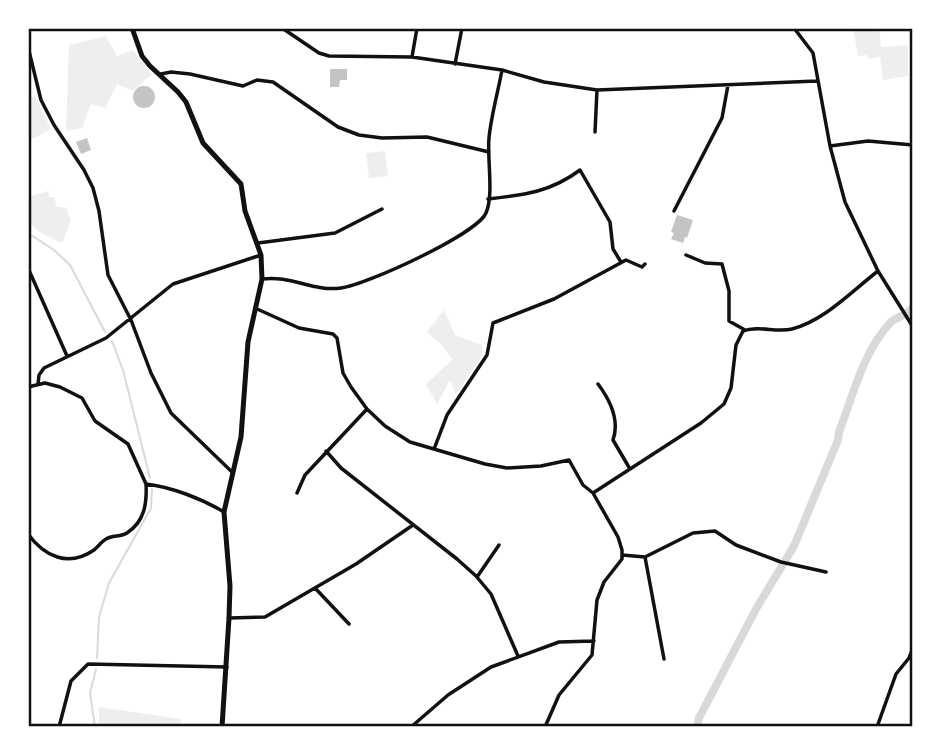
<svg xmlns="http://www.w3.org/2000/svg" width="941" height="755" viewBox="0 0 941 755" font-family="Barlow,sans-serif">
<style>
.green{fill:#eee}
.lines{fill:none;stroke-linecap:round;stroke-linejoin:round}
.stream{stroke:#d9d9d9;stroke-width:2}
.canal{stroke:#d9d9d9;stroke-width:8}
.building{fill:#c4c4c4}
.minor{stroke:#111;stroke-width:3.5}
.tertiary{stroke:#111;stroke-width:5}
.neatline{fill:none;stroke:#111;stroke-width:2.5}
</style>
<rect width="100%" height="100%" fill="#fff"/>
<path class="green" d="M 853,28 L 879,28 L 881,47 L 908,45 L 908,76 L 883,80 L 880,57 L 868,59 L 867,55 L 858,56 Z
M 106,36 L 117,56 L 133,50 L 152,74 L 133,91 L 117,84 L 105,108 L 91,104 L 82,128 L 66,131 L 69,45 Z
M 35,96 L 51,129 L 28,141 L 28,99 Z
M 385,151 L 388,176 L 369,178 L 366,153 Z
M 28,187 L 31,196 L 48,191 L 49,197 L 54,197 L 57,207 L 66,208 L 71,220 L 62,243 C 25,226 28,227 28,187 Z
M 444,310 L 455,335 L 482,345 L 482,356 L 456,394 L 450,380 L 437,404 L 426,384 L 452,360 L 443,346 L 427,332 Z
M 99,707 L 181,719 L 180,727 L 99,727 Z"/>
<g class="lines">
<path class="stream" d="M 28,233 L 54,250 L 70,265 L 105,332
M 112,341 L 123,370 L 150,478
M 97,658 L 99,617 L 109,583 L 151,508 L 152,489
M 95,727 L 90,693 L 96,669"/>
<path class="canal" d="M 697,727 L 699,718 L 756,609 L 794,546 L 838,440 L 839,432 C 853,396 863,351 891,322 C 899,315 904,318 913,307"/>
</g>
<path class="building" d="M 330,69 L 347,69 L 347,80 L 340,80 L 339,87 L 330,87 Z
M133 97a11 11 0 1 1 22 0a11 11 0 1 1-22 0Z
M 87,138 L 91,150 L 81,154 L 76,142 Z
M 677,215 L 693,220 L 687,238 L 685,237 L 683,243 L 671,239 L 674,233 L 671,232 Z"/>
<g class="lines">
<path class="minor" d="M 282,28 L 319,53 L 329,56 L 412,57 L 502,70 L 544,82 L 597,90 L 817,81
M 794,28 L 813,53 L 830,146 L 845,202 L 878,271 L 913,327
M 28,47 L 41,100 L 54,125 L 84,170 L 93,188 L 99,211 L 108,275 L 131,320 L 151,373 L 171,413 L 232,472
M 412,57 L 417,28
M 455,64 L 462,28
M 161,74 L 171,72 L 190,74 L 243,86 L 257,80 L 273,82 L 338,127 L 359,135 L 382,138 L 427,137 L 489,152
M 595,132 L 597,90
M 830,146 L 868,141 L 913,145
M 488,199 C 524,195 551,192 580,170 L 610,222 L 613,249 L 621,262
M 674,211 L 722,118 L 728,85
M 258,243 L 335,233 L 382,209
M 686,255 L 705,263 L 722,264 L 729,291 L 729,321 L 745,330
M 28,268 L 67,356
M 262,279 C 291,275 313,292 341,288 C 366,285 477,234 486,213 C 494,195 487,158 489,138 C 491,116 498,92 502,70
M 255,308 L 299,328 L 333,334 L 337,338 L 343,373 L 351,387 L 367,409 L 385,426 L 410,442 L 485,464 L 507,468 L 541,466 L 569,460 L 583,485 L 593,493
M 38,384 L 39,375 L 44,368 L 106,338 L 173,284 L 261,255
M 598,384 C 610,400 620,420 613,440 L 630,469
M 28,387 L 45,383 L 60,387 L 82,398 L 95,421 L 128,444 L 146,484 C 172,487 202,499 224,512
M 434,449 L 447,415 L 487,355 L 493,323 L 554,299 L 626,260 L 642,267 L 645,264
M 326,451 L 341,468 L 457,559 L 476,576 L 491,594 L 518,656
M 297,493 L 305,475 L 367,409
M 28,534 C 44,556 68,568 94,550 C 98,547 102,541 106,539 C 112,535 121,537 127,533 C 145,521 147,503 146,484
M 622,555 L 645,557 L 693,533 L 715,531 L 736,545 L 781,562 L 826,572
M 645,557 L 664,659
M 477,577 L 499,545
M 315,588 L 349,624
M 229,618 L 265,617 L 356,564 L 413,525
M 59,727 L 71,681 L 88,664 L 227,667
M 411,727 L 448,695 L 491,667 L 559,642 L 594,641
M 545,727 L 559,695 L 592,655 L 597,600 L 604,582 L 622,559 L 622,550 L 618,537 L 593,493 L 701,423 L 724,404 L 731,388 L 736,345 L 743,331 C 759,325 776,333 792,329 C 824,321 852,291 878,271
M 877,727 L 896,674 L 909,658 L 913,648"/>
<path class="tertiary" d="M 132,28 L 142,56 L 150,66 L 178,92 L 186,102 L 203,143 L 241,184 L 245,211 L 261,255 L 262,279 L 248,342 L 241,437 L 224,512 L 230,586 L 229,618 L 222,727"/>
</g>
<rect width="941" height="755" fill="none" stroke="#ffffff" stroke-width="60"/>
<rect x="30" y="30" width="881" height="695" class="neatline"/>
</svg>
